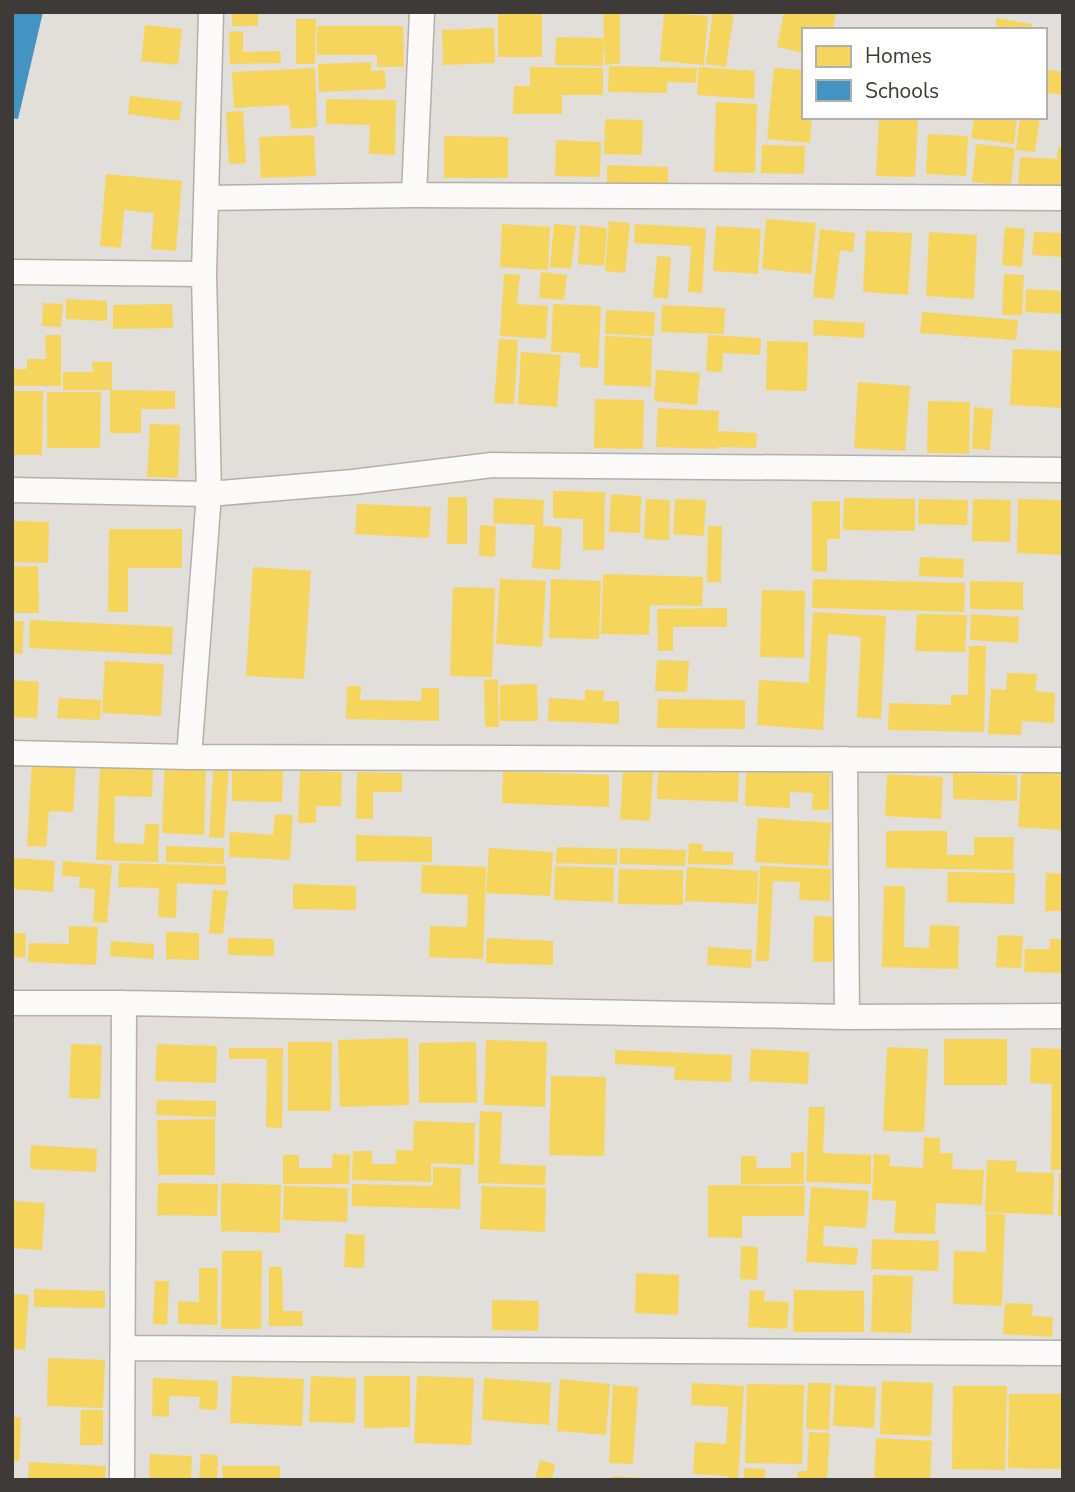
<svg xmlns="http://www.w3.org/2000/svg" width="1075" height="1492" viewBox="0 0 1075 1492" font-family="'Nunito Sans',sans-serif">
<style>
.homes{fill:#f6d55c}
.schools{fill:#4393c3}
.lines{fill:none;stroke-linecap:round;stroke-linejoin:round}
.minor-casing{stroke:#b3afac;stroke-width:27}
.minor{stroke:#fbfaf9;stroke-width:24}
</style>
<rect width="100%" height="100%" fill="#e2deda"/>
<path class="homes" d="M 232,12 L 258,12 L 258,26 L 232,26 Z
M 498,12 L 542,12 L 542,57 L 498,57 Z
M 603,12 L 620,12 L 620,63 L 605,65 Z
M 664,12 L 681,12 L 681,14 L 708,16 L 704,65 L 660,61 Z
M 713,12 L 734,12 L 726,67 L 706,64 Z
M 784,12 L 797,13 L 836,12 L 833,30 L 804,30 L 804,53 L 777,47 Z
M 997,18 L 1032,24 L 1031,30 L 995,30 Z
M 296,19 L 316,19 L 315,64 L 296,64 Z
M 145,25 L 182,29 L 178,65 L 141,61 Z
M 317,26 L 403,26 L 404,67 L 377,67 L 377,55 L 317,55 Z
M 494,28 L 495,63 L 443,65 L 442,30 Z
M 243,31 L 243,52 L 280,51 L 281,63 L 230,64 L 229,32 Z
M 556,37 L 604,38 L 603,66 L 555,65 Z
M 371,62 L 371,71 L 385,70 L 386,89 L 319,92 L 318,64 Z
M 609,66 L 697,68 L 696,83 L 667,82 L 667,93 L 608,92 Z
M 530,67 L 603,68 L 603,95 L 562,95 L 562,114 L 513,114 L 514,86 L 530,86 Z
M 699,67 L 755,71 L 754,99 L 697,95 Z
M 315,68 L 317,127 L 291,129 L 289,105 L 234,108 L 232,72 Z
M 774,68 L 804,70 L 804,117 L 812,117 L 810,143 L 767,139 Z
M 1045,69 L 1063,72 L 1063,95 L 1045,92 Z
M 130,96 L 182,102 L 179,121 L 128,114 Z
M 326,99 L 396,100 L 395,155 L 369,154 L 370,125 L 326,124 Z
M 716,102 L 757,104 L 755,173 L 714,172 Z
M 243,111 L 246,163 L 229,164 L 226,112 Z
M 879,117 L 918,120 L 915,177 L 876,176 Z
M 974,117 L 999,120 L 999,117 L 1017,117 L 1014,144 L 971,138 Z
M 1020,117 L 1040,117 L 1035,152 L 1016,150 Z
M 605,119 L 643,120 L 642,155 L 604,154 Z
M 928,134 L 968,136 L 966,176 L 926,174 Z
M 314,135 L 316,176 L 261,178 L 259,137 Z
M 444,136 L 508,137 L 508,178 L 444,178 Z
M 556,140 L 601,142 L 600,177 L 555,176 Z
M 976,144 L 1015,148 L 1011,186 L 972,182 Z
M 762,145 L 805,146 L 804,174 L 761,173 Z
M 1058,147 L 1063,148 L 1063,190 L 1018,187 L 1020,157 L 1057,159 Z
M 607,165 L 668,167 L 668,188 L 607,186 Z
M 106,174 L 182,181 L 176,251 L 151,249 L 154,213 L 124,210 L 121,248 L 100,246 Z
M 766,219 L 816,223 L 811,274 L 762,269 Z
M 609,221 L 630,223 L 625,273 L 605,271 Z
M 502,224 L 550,227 L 548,270 L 500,267 Z
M 554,224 L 576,226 L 571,269 L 550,267 Z
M 635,224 L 706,228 L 702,293 L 688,292 L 691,246 L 634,243 Z
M 580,225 L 607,228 L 604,266 L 578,264 Z
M 716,226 L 761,229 L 758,274 L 713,271 Z
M 1005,227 L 1025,229 L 1022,267 L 1002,265 Z
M 820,229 L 855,233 L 853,252 L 840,250 L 834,299 L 813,297 Z
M 866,231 L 912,233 L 908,295 L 863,292 Z
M 929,232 L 977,235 L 974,299 L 926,296 Z
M 1034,232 L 1063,233 L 1063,257 L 1032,255 Z
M 657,256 L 671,257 L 668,299 L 653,297 Z
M 541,272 L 567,275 L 564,300 L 539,298 Z
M 504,274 L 520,275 L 517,304 L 548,306 L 546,339 L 500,336 Z
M 1004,274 L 1024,275 L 1022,315 L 1002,315 Z
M 1026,289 L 1063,291 L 1063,314 L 1025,312 Z
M 66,299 L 107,301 L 107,321 L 66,319 Z
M 43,303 L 63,304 L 61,327 L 42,326 Z
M 172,304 L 173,328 L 113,329 L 113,305 Z
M 553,304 L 601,306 L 598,368 L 580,367 L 580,353 L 551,352 Z
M 662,305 L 725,308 L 724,334 L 661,332 Z
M 606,310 L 655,312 L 654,336 L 605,334 Z
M 922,312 L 1018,320 L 1016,340 L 920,333 Z
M 814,320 L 865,323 L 864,338 L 813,335 Z
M 45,335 L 61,335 L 61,386 L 12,386 L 12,369 L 27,369 L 27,359 L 46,359 Z
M 708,335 L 761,338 L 760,355 L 723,353 L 722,372 L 706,371 Z
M 605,336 L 652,338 L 651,387 L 604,385 Z
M 499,339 L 518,340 L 514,404 L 494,403 Z
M 767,341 L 808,342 L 807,391 L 766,390 Z
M 1013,349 L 1063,351 L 1063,408 L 1010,405 Z
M 521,352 L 561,355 L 557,407 L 518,404 Z
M 92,362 L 112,362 L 112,390 L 63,390 L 63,372 L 93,372 Z
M 656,370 L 700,373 L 697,405 L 654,401 Z
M 858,382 L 910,386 L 905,451 L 854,448 Z
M 110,390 L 175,391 L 175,409 L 141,409 L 141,433 L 110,433 Z
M 12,391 L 43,391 L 42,455 L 12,455 Z
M 47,392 L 101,392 L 100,448 L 47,448 Z
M 595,399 L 644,400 L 643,449 L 594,448 Z
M 928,401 L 970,402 L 969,454 L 927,453 Z
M 974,407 L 993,409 L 990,450 L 972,449 Z
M 658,408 L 719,411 L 718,431 L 757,433 L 756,448 L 717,447 L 717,449 L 656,447 Z
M 150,424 L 180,425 L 178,478 L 147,477 Z
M 553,491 L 605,492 L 604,550 L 583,550 L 583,519 L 553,518 Z
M 611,494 L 641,496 L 640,533 L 609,532 Z
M 448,497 L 467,497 L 467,544 L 447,544 Z
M 494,498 L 544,500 L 543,526 L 562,527 L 560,570 L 532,568 L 535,525 L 493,523 Z
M 844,498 L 915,499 L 915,531 L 843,530 Z
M 646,499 L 670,500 L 669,540 L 644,539 Z
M 675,499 L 706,500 L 704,536 L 673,534 Z
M 919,499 L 968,500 L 967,525 L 918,524 Z
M 973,499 L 1011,500 L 1010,542 L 972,541 Z
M 1018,499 L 1063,500 L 1063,555 L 1017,553 Z
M 812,501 L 840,501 L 840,539 L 827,539 L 827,572 L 812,571 Z
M 357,504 L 431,507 L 429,538 L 355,534 Z
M 12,521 L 49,522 L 48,563 L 12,562 Z
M 480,525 L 496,526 L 495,557 L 479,556 Z
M 708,526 L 722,526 L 721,582 L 707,582 Z
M 109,529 L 182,529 L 182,568 L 128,568 L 128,612 L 108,612 Z
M 920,557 L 964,559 L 963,578 L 919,576 Z
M 38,566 L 39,613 L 12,613 L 12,567 Z
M 253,567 L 311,571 L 304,679 L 246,676 Z
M 603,574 L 703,577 L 702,606 L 650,605 L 649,635 L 601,634 Z
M 500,579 L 546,581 L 542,647 L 496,644 Z
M 551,579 L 601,581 L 599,639 L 549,638 Z
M 813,579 L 965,583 L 964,612 L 812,608 Z
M 970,581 L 1023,582 L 1023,610 L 970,609 Z
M 453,587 L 495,588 L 492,677 L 450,676 Z
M 762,590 L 805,591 L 804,658 L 760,657 Z
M 727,608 L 727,627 L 673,627 L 673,651 L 658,651 L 657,609 Z
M 813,612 L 886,616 L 881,719 L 857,717 L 861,637 L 828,634 L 823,730 L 757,725 L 759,680 L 809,683 Z
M 917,614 L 967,615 L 965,652 L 915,651 Z
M 971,614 L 1019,617 L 1018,643 L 970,640 Z
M 30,620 L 173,627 L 172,655 L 29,648 Z
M 12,621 L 24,621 L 22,654 L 12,653 Z
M 969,646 L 986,646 L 984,732 L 888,730 L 889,703 L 951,705 L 951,695 L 968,695 Z
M 657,660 L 689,661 L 687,692 L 655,691 Z
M 105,661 L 164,664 L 161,716 L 102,713 Z
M 1007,673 L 1037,674 L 1035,691 L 1055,693 L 1054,723 L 1022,721 L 1021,735 L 988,734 L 991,689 L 1006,690 Z
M 498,679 L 499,727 L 485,727 L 484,680 Z
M 12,680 L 39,682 L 37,718 L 12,717 Z
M 537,684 L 538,721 L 500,721 L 500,685 Z
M 347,686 L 361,686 L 360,700 L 421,701 L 422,688 L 439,688 L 439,721 L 346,719 Z
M 585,690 L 604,691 L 603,701 L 619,701 L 619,724 L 548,721 L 549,698 L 585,700 Z
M 59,698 L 101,700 L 100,720 L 57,718 Z
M 658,699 L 745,700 L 745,729 L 657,728 Z
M 165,761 L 206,762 L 204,835 L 162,833 Z
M 32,762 L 76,764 L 73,812 L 49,811 L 46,847 L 27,846 Z
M 214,762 L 229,763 L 224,838 L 209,837 Z
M 100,766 L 153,768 L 152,797 L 115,796 L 114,843 L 144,844 L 145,824 L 159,824 L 158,862 L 96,860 Z
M 1022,767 L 1063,770 L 1063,830 L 1018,827 Z
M 232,768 L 283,769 L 282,802 L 232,801 Z
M 623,769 L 653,770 L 650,821 L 620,819 Z
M 658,769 L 739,772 L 738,802 L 657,799 Z
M 746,770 L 830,773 L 829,810 L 812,810 L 813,793 L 790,792 L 790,808 L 745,806 Z
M 300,771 L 342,772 L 341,806 L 316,806 L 316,823 L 298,823 Z
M 503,771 L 609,775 L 609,807 L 502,803 Z
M 357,772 L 402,773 L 402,792 L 373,792 L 373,819 L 356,819 Z
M 953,773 L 1017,775 L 1017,801 L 953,799 Z
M 887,774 L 943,777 L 941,819 L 885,816 Z
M 275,814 L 293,815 L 290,860 L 229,857 L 230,832 L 273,835 Z
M 758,818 L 831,823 L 828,866 L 755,862 Z
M 886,831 L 947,831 L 947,855 L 974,855 L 974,837 L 1014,837 L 1013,870 L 886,868 Z
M 356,835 L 432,837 L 432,862 L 356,861 Z
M 689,843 L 703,844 L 702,851 L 733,852 L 733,865 L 688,864 Z
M 166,846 L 224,848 L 224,864 L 166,862 Z
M 557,847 L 617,849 L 617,865 L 556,863 Z
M 489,848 L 553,852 L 550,896 L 486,893 Z
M 620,848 L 686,850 L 685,866 L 620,864 Z
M 14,858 L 55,861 L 53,892 L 12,889 Z
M 63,861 L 112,865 L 107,923 L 93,922 L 95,889 L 79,888 L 80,877 L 62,876 Z
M 119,863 L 226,866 L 226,885 L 177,883 L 176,918 L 158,917 L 159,888 L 118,887 Z
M 422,865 L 486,867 L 483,959 L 429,957 L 430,926 L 467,927 L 468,895 L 421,893 Z
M 555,866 L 614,868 L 613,902 L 554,900 Z
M 760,866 L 831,869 L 830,901 L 799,900 L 800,882 L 773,881 L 769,961 L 756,961 Z
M 687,867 L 758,871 L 757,904 L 685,901 Z
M 619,869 L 683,870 L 683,905 L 618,904 Z
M 948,872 L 1015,873 L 1014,904 L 947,902 Z
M 1046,873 L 1063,874 L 1063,911 L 1045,911 Z
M 293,884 L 356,886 L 356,910 L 293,909 Z
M 884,886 L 905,886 L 904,947 L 929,948 L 930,925 L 959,926 L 958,969 L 882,967 Z
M 213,890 L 228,891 L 223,934 L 209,933 Z
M 814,916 L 834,917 L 833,962 L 813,962 Z
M 69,926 L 98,927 L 96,965 L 28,962 L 29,943 L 69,944 Z
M 166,932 L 199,933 L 199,960 L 166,959 Z
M 12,933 L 26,933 L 25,958 L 12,957 Z
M 998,935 L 1023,936 L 1021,968 L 996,967 Z
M 228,938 L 274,939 L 274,956 L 228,955 Z
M 487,938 L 553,941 L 553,965 L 486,963 Z
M 1050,939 L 1063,939 L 1063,973 L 1024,972 L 1025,949 L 1050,949 Z
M 111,941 L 154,944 L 154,959 L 110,956 Z
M 708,947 L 752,950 L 751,968 L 707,965 Z
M 408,1038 L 409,1105 L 340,1107 L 338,1040 Z
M 944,1039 L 1007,1039 L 1007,1085 L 944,1085 Z
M 486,1040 L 547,1042 L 545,1107 L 484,1105 Z
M 288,1042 L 332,1042 L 331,1111 L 288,1111 Z
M 476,1042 L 477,1103 L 419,1103 L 419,1043 Z
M 71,1044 L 102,1045 L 100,1099 L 69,1098 Z
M 157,1044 L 217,1046 L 216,1083 L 155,1081 Z
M 887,1047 L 928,1049 L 924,1132 L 883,1131 Z
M 229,1048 L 283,1048 L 282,1128 L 266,1127 L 267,1059 L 229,1059 Z
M 1031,1048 L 1063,1049 L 1063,1170 L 1051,1170 L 1052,1084 L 1030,1083 Z
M 751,1049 L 809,1052 L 808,1084 L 749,1081 Z
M 615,1050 L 732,1055 L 731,1082 L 674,1080 L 675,1067 L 615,1064 Z
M 551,1076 L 606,1077 L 604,1156 L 549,1155 Z
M 157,1100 L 216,1101 L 216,1117 L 156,1115 Z
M 809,1107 L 825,1107 L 823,1153 L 871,1155 L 871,1184 L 806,1182 Z
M 480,1111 L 502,1112 L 500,1164 L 546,1166 L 545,1185 L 478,1183 Z
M 215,1119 L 215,1175 L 158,1175 L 157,1120 Z
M 414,1121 L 475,1123 L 474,1165 L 431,1163 L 431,1182 L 352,1180 L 353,1151 L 372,1151 L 372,1164 L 396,1164 L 396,1150 L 413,1150 Z
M 924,1137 L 940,1138 L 940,1153 L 953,1153 L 952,1169 L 984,1170 L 982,1205 L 936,1203 L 935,1234 L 894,1233 L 896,1201 L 872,1200 L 874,1154 L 890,1155 L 890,1166 L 923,1168 Z
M 31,1145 L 97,1149 L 96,1172 L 30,1169 Z
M 804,1152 L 804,1184 L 741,1184 L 741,1156 L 756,1156 L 757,1168 L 791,1168 L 791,1153 Z
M 333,1154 L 350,1155 L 349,1184 L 283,1184 L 283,1155 L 299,1155 L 299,1168 L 332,1168 Z
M 987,1160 L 1017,1161 L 1016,1172 L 1054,1173 L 1053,1215 L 985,1212 Z
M 433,1167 L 461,1168 L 460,1209 L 352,1206 L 352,1184 L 433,1186 Z
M 1059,1173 L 1063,1173 L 1063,1216 L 1058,1216 Z
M 158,1183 L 218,1184 L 217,1216 L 157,1215 Z
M 221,1183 L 281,1185 L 280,1233 L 221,1231 Z
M 708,1185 L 805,1186 L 804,1216 L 742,1216 L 742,1238 L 708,1237 Z
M 284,1186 L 348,1188 L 347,1222 L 283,1220 Z
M 482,1186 L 546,1188 L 545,1232 L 480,1229 Z
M 811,1187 L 869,1191 L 866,1228 L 824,1226 L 823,1246 L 858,1248 L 856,1265 L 806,1262 Z
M 12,1201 L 45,1203 L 42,1250 L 12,1248 Z
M 986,1213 L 1005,1214 L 1002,1306 L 953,1304 L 954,1251 L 986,1252 Z
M 346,1234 L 365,1235 L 364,1268 L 344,1267 Z
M 872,1239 L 939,1241 L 938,1271 L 871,1269 Z
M 741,1246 L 758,1247 L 757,1280 L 740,1279 Z
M 222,1251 L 262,1251 L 261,1329 L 221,1329 Z
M 269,1267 L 282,1267 L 283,1311 L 302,1311 L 303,1326 L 269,1326 Z
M 199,1268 L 218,1268 L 217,1325 L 178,1324 L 178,1301 L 199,1302 Z
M 636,1273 L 679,1275 L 678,1315 L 635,1313 Z
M 873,1275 L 913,1276 L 911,1333 L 871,1332 Z
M 155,1281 L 169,1281 L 167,1325 L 153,1324 Z
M 34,1289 L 105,1291 L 105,1308 L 34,1307 Z
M 750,1290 L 765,1291 L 764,1301 L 789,1302 L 787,1329 L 748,1327 Z
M 794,1290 L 864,1291 L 864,1332 L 793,1332 Z
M 12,1294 L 29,1295 L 25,1350 L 12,1349 Z
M 492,1300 L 539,1301 L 538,1331 L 492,1330 Z
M 1005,1303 L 1033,1304 L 1032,1316 L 1053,1317 L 1052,1337 L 1003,1334 Z
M 48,1358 L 105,1360 L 103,1408 L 47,1406 Z
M 232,1376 L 304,1379 L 302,1426 L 230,1423 Z
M 311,1376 L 356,1378 L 355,1423 L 309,1422 Z
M 364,1376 L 410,1376 L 410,1427 L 364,1428 Z
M 417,1376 L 474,1378 L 471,1445 L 414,1443 Z
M 153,1378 L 218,1381 L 217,1410 L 199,1409 L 200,1397 L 169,1396 L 169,1417 L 152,1416 Z
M 484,1378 L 551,1383 L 549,1425 L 482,1420 Z
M 560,1379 L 610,1384 L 606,1435 L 557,1431 Z
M 882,1381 L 933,1383 L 931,1436 L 880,1434 Z
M 692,1383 L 744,1386 L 738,1480 L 727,1480 L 728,1476 L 693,1474 L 695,1442 L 726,1444 L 728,1407 L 691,1405 Z
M 808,1383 L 831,1383 L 829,1430 L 806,1429 Z
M 747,1384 L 804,1385 L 802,1464 L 745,1463 Z
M 613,1385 L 638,1387 L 633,1464 L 609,1463 Z
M 835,1385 L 876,1387 L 874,1428 L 833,1426 Z
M 953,1386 L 1007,1386 L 1005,1470 L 952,1469 Z
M 1009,1394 L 1063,1394 L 1063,1469 L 1008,1468 Z
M 81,1410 L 103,1410 L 103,1445 L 80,1445 Z
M 12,1417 L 21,1417 L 19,1461 L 12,1461 Z
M 809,1432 L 830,1433 L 827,1480 L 797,1480 L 798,1471 L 807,1471 Z
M 876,1438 L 932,1441 L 930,1480 L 874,1480 Z
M 150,1454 L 192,1456 L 191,1480 L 149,1480 Z
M 201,1454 L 218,1455 L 217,1480 L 199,1480 Z
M 540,1460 L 555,1464 L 552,1480 L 535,1480 Z
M 29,1462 L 106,1466 L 105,1480 L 28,1480 Z
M 222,1466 L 280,1466 L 280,1480 L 223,1480 Z
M 744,1468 L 765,1469 L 765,1480 L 744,1480 Z
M 613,1476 L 641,1478 L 641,1480 L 613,1480 Z"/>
<path class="schools" d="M 12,12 L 43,12 L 18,119 L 12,118 Z"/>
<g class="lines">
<defs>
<path id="minor" d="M 414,195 L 422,12
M 206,198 L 414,195 L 1063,198
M 12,272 L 204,274
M 12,490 L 209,494 L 353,482 L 492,465 L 1063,470
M 12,753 L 189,757 L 1063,760
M 189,757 L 209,494 L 204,274 L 211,12
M 845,759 L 847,1017
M 12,1003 L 124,1003 L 847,1017 L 1063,1016
M 123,1348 L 1063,1353
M 122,1480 L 124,1003"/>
</defs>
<use href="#minor" class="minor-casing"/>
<use href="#minor" class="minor"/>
</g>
<rect width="1075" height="1492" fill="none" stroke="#3d3a37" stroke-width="28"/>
<rect x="802" y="28" width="245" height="91" fill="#ffffff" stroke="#b1b0af" stroke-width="2"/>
<rect x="816" y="46" width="35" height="21" fill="#f6d55c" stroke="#b1b0af" stroke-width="2"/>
<text x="865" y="63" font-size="21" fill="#3d3a37">Homes</text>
<rect x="816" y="80" width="35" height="21" fill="#4393c3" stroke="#b1b0af" stroke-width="2"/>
<text x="865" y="98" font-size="21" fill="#3d3a37">Schools</text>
</svg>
